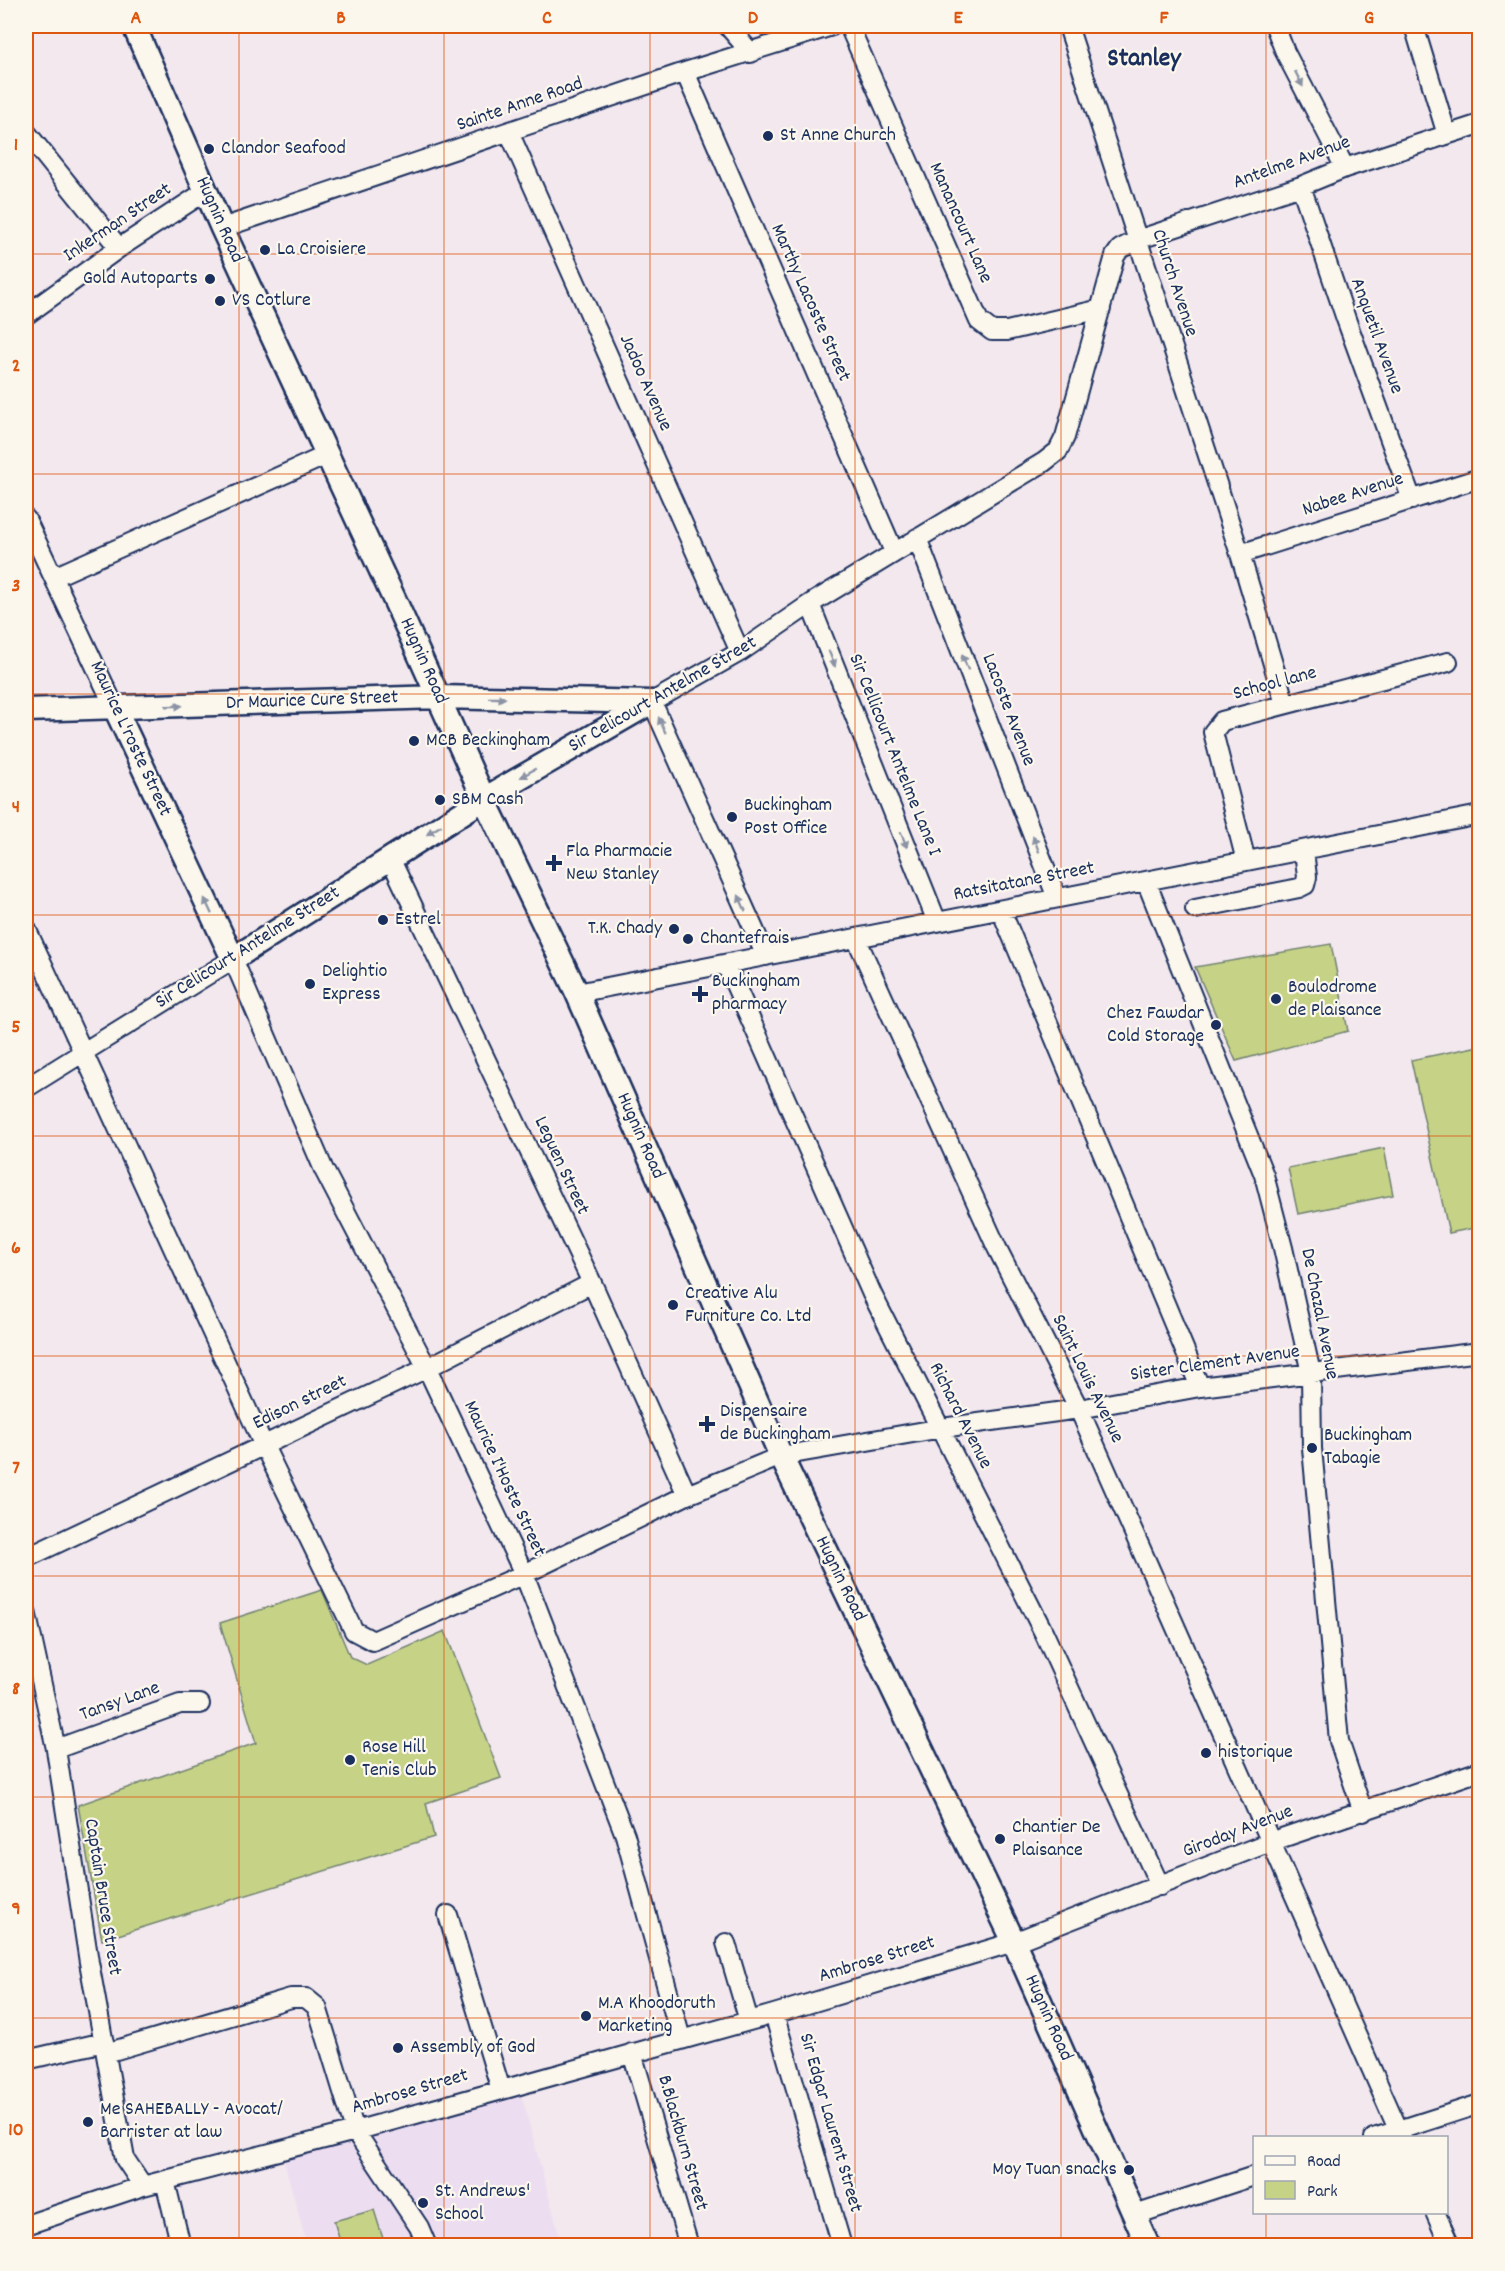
<svg xmlns="http://www.w3.org/2000/svg" width="1505" height="2271" viewBox="0 0 1505 2271" font-family="Dekko,sans-serif">
<style>
.built{fill:#edddf0}
.green{fill:#c6d386;stroke:#708172;stroke-width:1.5}
.lines{fill:none;stroke-linecap:round;stroke-linejoin:round}
.minor-casing{stroke:#1b2f5e;stroke-width:22}
.major-casing{stroke:#1b2f5e;stroke-width:27}
.minor{stroke:#fbf7ec;stroke-width:18}
.major{stroke:#fbf7ec;stroke-width:22}
.oneway{fill:#8b93a5}
.grid{fill:none;stroke:#de5710;stroke-width:1.5;stroke-opacity:0.55}
.poi-dot{fill:#1b2f5e;stroke:#fbf7ec;stroke-width:2}
.labels{text-anchor:middle;dominant-baseline:central;stroke-width:4.5;stroke-linejoin:round;paint-order:stroke}
.street-label{font-size:20px;fill:#1b2f5e;stroke:#fbf7ec}
.poi-label{font-size:20px;fill:#1b2f5e;stroke:#fbf7ec;text-anchor:start}
.district-label{font-size:26px;font-weight:bold;fill:#1b2f5e;stroke:#fbf7ec}
.neatline{fill:none;stroke:#de5710;stroke-width:2}
.grid-label{font-size:20px;text-anchor:middle;font-weight:bold;fill:#de5710}
</style>
<rect width="100%" height="100%" fill="#f3e8ee"/>
<filter id="ink" filterUnits="userSpaceOnUse"><feTurbulence type="fractalNoise" baseFrequency=".0167" numOctaves="2"/><feDisplacementMap in="SourceGraphic" scale="12" xChannelSelector="R" yChannelSelector="G"/><feConvolveMatrix kernelMatrix="1 2 1 2 8 2 1 2 1" color-interpolation-filters="sRGB"/></filter>
<g filter="url(#ink)">
<path class="built" d="M 520,2090 L 562,2245 L 307,2245 L 284,2161 Z"/>
<path class="green" d="M 1331,944 L 1348,1031 L 1236,1061 L 1195,967 Z
M 1479,1046 L 1479,1227 L 1449,1233 L 1411,1060 Z
M 1384,1148 L 1393,1195 L 1298,1214 L 1288,1168 Z
M 322,1590 L 350,1657 L 367,1665 L 445,1631 L 501,1778 L 426,1803 L 434,1837 L 102,1940 L 78,1805 L 256,1743 L 220,1623 Z
M 374,2210 L 385,2245 L 341,2245 L 334,2221 Z"/>
<g class="lines">
<defs>
<path id="minor" d="M 728,26 L 751,53
M 849,26 L 979,321 L 992,331 L 1007,331 L 1101,309
M 1068,26 L 1240,554 L 1285,704
M 1275,26 L 1285,52 L 1345,168
M 1414,26 L 1447,135
M 685,72 L 894,552
M 26,132 L 119,248
M 509,132 L 740,652
M 1301,186 L 1346,319 L 1412,500
M 222,228 L 685,72 L 832,26
M 26,315 L 119,248 L 206,191
M 26,519 L 115,708
M 917,538 L 1057,898
M 1240,554 L 1480,478
M 54,577 L 327,455
M 810,604 L 937,922
M 390,858 L 592,1283 L 687,1495
M 1246,861 L 1213,732 L 1222,721 L 1448,662
M 1146,881 L 1264,1175 L 1283,1248 L 1311,1373 L 1312,1448 L 1339,1741 L 1363,1812
M 1195,909 L 1299,888 L 1305,885 L 1307,877 L 1304,850
M 1001,910 L 1200,1387
M 26,928 L 264,1446 L 354,1631 L 373,1641 L 524,1574 L 687,1495 L 781,1456 L 942,1428 L 1079,1409 L 1200,1387 L 1480,1352
M 856,938 L 997,1248 L 1079,1409 L 1402,2138
M 766,956 L 652,702 L 740,652 L 810,604 L 1044,462 L 1058,451 L 1065,437 L 1115,256 L 1120,249 L 1137,240 L 1301,186 L 1345,168 L 1480,124
M 726,964 L 872,1294 L 1044,1633 L 1160,1886
M 577,993 L 1480,815
M 26,1088 L 233,959 L 324,1170 L 427,1368 L 524,1574 L 625,1835 L 681,2039
M 26,1558 L 427,1368 L 592,1283
M 26,1611 L 56,1749 L 89,1962 L 125,2159 L 143,2186
M 56,1749 L 180,1704 L 200,1704
M 448,1915 L 501,2090
M 726,1943 L 749,2021
M 774,2014 L 842,2246
M 106,2053 L 291,1998 L 306,1998 L 317,2007 L 355,2131 L 419,2227 L 427,2246
M 632,2053 L 689,2246
M 26,2060 L 104,2042
M 1374,2138 L 1480,2104
M 165,2181 L 181,2246
M 1435,2212 L 1450,2246
M 1135,2215 L 1254,2176
M 26,2225 L 143,2186 L 355,2131 L 774,2014 L 1014,1942 L 1270,1842 L 1480,1771"/>
<path id="major" d="M 134,26 L 222,228 L 396,603 L 484,799 L 577,993 L 781,1456 L 1014,1942 L 1148,2246
M 115,708 L 233,959 L 484,799 L 652,702
M 26,710 L 439,697 L 651,702"/>
</defs>
<use href="#minor" class="minor-casing"/>
<use href="#major" class="major-casing"/>
<use href="#minor" class="minor"/>
<use href="#major" class="major"/>
</g>
<defs><path id="oneway-solid" d="M-6-.8H1V-3.2L6.5 0L1 3.2V.8H-6Z" transform="scale(1.5)"/></defs>
<g class="oneway">
<use href="#oneway-solid" transform="translate(1299 79) rotate(63)"/>
<use href="#oneway-solid" transform="translate(832 659) rotate(68)"/>
<use href="#oneway-solid" transform="translate(965 662) rotate(-111)"/>
<use href="#oneway-solid" transform="translate(497 698) rotate(1)"/>
<use href="#oneway-solid" transform="translate(174 706) rotate(-2)"/>
<use href="#oneway-solid" transform="translate(662 725) rotate(-114)"/>
<use href="#oneway-solid" transform="translate(528 773) rotate(150)"/>
<use href="#oneway-solid" transform="translate(434 830) rotate(148)"/>
<use href="#oneway-solid" transform="translate(904 840) rotate(68)"/>
<use href="#oneway-solid" transform="translate(1036 844) rotate(-111)"/>
<use href="#oneway-solid" transform="translate(742 903) rotate(-114)"/>
<use href="#oneway-solid" transform="translate(208 906) rotate(-115)"/>
</g>
</g>
<path class="grid" d="M 239,26 L 239,2246M 444,26 L 444,2246M 650,26 L 650,2246M 855,26 L 855,2246M 1061,26 L 1061,2246M 1266,26 L 1266,2138M 26,254 L 1480,254M 26,474 L 1480,474M 26,694 L 1480,694M 26,915 L 1480,915M 26,1136 L 1480,1136M 26,1356 L 1480,1356M 26,1576 L 1480,1576M 26,1797 L 1480,1797M 26,2018 L 1480,2018M 1266,2212 L 1266,2246"/>
<g class="poi-dot">
<circle cx="768" cy="136" r="6"/>
<circle cx="209" cy="149" r="6"/>
<circle cx="265" cy="250" r="6"/>
<circle cx="210" cy="279" r="6"/>
<circle cx="220" cy="301" r="6"/>
<circle cx="414" cy="741" r="6"/>
<circle cx="440" cy="800" r="6"/>
<circle cx="732" cy="817" r="6"/>
<path d="M551 854h6v6h6v6h-6v6h-6v-6h-6v-6h6z"/>
<circle cx="383" cy="920" r="6"/>
<circle cx="674" cy="929" r="6"/>
<circle cx="688" cy="939" r="6"/>
<circle cx="310" cy="984" r="6"/>
<path d="M697 985h6v6h6v6h-6v6h-6v-6h-6v-6h6z"/>
<circle cx="1276" cy="999" r="6"/>
<circle cx="1216" cy="1025" r="6"/>
<circle cx="673" cy="1305" r="6"/>
<path d="M704 1415h6v6h6v6h-6v6h-6v-6h-6v-6h6z"/>
<circle cx="1312" cy="1448" r="6"/>
<circle cx="1206" cy="1753" r="6"/>
<circle cx="350" cy="1760" r="6"/>
<circle cx="1000" cy="1839" r="6"/>
<circle cx="586" cy="2016" r="6"/>
<circle cx="398" cy="2048" r="6"/>
<circle cx="88" cy="2122" r="6"/>
<circle cx="1129" cy="2170" r="6"/>
<circle cx="423" cy="2203" r="6"/>
</g>
<g class="labels">
<g class="street-label">
<text transform="translate(520 105) rotate(-19)">Sainte Anne Road</text>
<text transform="translate(1292 163) rotate(-20)">Antelme Avenue</text>
<text transform="translate(219 220) rotate(66)">Hugnin Road</text>
<text transform="translate(118 223) rotate(-34)">Inkerman Street</text>
<text transform="translate(960 223) rotate(66)">Manancourt Lane</text>
<text transform="translate(1174 283) rotate(72)">Church Avenue</text>
<text transform="translate(810 303) rotate(66)">Marthy Lacoste Street</text>
<text transform="translate(1376 336) rotate(70)">Anquetil Avenue</text>
<text transform="translate(645 383) rotate(66)">Jadoo Avenue</text>
<text transform="translate(1353 495) rotate(-18)">Nabee Avenue</text>
<text transform="translate(423 661) rotate(66)">Hugnin Road</text>
<text transform="translate(1275 684) rotate(-15)">School lane</text>
<text transform="translate(663 695) rotate(-30)">Sir Celicourt Antelme Street</text>
<text transform="translate(312 701) rotate(-2)">Dr Maurice Cure Street</text>
<text transform="translate(1008 710) rotate(69)">Lacoste Avenue</text>
<text transform="translate(130 739) rotate(65)">Maurice L'roste Street</text>
<text transform="translate(894 755) rotate(68)">Sir Cellicourt Antelme Lane I</text>
<text transform="translate(1024 882) rotate(-11)">Ratsitatane Street</text>
<text transform="translate(248 948) rotate(-32)">Sir Celicourt Antelme Street</text>
<text transform="translate(640 1136) rotate(66)">Hugnin Road</text>
<text transform="translate(561 1166) rotate(65)">Leguen Street</text>
<text transform="translate(1319 1314) rotate(79)">De Chazal Avenue</text>
<text transform="translate(1215 1364) rotate(-8)">Sister Clement Avenue</text>
<text transform="translate(1087 1379) rotate(64)">Saint Louis Avenue</text>
<text transform="translate(300 1403) rotate(-26)">Edison street</text>
<text transform="translate(960 1416) rotate(63)">Richard Avenue</text>
<text transform="translate(504 1479) rotate(65)">Maurice I'Hoste Street</text>
<text transform="translate(840 1579) rotate(64)">Hugnin Road</text>
<text transform="translate(120 1702) rotate(-20)">Tansy Lane</text>
<text transform="translate(1238 1832) rotate(-21)">Giroday Avenue</text>
<text transform="translate(102 1897) rotate(81)">Captain Bruce Street</text>
<text transform="translate(877 1960) rotate(-17)">Ambrose Street</text>
<text transform="translate(1048 2018) rotate(66)">Hugnin Road</text>
<text transform="translate(410 2092) rotate(-16)">Ambrose Street</text>
<text transform="translate(830 2123) rotate(74)">Sir Edgar Laurent Street</text>
<text transform="translate(682 2143) rotate(74)">B.Blackburn Street</text>
</g>
<g class="poi-label">
<text x="780" y="136">St Anne Church</text>
<text x="221" y="149">Clandor Seafood</text>
<text x="277" y="250">La Croisiere</text>
<text x="198" y="279" text-anchor="end">Gold Autoparts</text>
<text x="232" y="301">VS Cotlure</text>
<text x="426" y="741">MCB Beckingham</text>
<text x="452" y="800">SBM Cash</text>
<text x="744" y="806">Buckingham<tspan x="744" dy="23">Post Office</tspan></text>
<text x="566" y="852">Fla Pharmacie<tspan x="566" dy="23">New Stanley</tspan></text>
<text x="395" y="920">Estrel</text>
<text x="662" y="929" text-anchor="end">T.K. Chady</text>
<text x="700" y="939">Chantefrais</text>
<text x="322" y="972">Delightio<tspan x="322" dy="23">Express</tspan></text>
<text x="712" y="982">Buckingham<tspan x="712" dy="23">pharmacy</tspan></text>
<text x="1288" y="988">Boulodrome<tspan x="1288" dy="23">de Plaisance</tspan></text>
<text x="1204" y="1014" text-anchor="end">Chez Fawdar<tspan x="1204" dy="23">Cold Storage</tspan></text>
<text x="685" y="1294">Creative Alu<tspan x="685" dy="23">Furniture Co. Ltd</tspan></text>
<text x="720" y="1412">Dispensaire<tspan x="720" dy="23">de Buckingham</tspan></text>
<text x="1324" y="1436">Buckingham<tspan x="1324" dy="23">Tabagie</tspan></text>
<text x="362" y="1748">Rose Hill<tspan x="362" dy="23">Tenis Club</tspan></text>
<text x="1218" y="1753">historique</text>
<text x="1012" y="1828">Chantier De<tspan x="1012" dy="23">Plaisance</tspan></text>
<text x="598" y="2004">M.A Khoodoruth<tspan x="598" dy="23">Marketing</tspan></text>
<text x="410" y="2048">Assembly of God</text>
<text x="100" y="2110">Me SAHEBALLY - Avocat/<tspan x="100" dy="23">Barrister at law</tspan></text>
<text x="1117" y="2170" text-anchor="end">Moy Tuan snacks</text>
<text x="435" y="2192">St. Andrews'<tspan x="435" dy="23">School</tspan></text>
</g>
<g class="district-label">
<text x="1144" y="59">Stanley</text>
</g>
</g>
<rect width="1505" height="2271" fill="none" stroke="#fbf7ec" stroke-width="66"/>
<rect x="1253" y="2136" width="195" height="78" fill="#fbf7ec" stroke="#a1a7b3" stroke-width="1.5"/>
<rect x="1265" y="2156" width="30" height="9" fill="#fbf7ec" stroke="#a1a7b3" stroke-width="1.5"/>
<text x="1307" y="2166" font-size="18" fill="#1b2f5e">Road</text>
<rect x="1265" y="2181" width="30" height="18" fill="#c6d386" stroke="#a1a7b3" stroke-width="1.5"/>
<text x="1307" y="2196" font-size="18" fill="#1b2f5e">Park</text>
<rect x="33" y="33" width="1439" height="2205" class="neatline"/>
<g class="grid-label">
<text x="136" y="23">A</text>
<text x="341" y="23">B</text>
<text x="547" y="23">C</text>
<text x="753" y="23">D</text>
<text x="958" y="23">E</text>
<text x="1164" y="23">F</text>
<text x="1369" y="23">G</text>
<text x="16" y="150">1</text>
<text x="16" y="371">2</text>
<text x="16" y="591">3</text>
<text x="16" y="812">4</text>
<text x="16" y="1032">5</text>
<text x="16" y="1253">6</text>
<text x="16" y="1473">7</text>
<text x="16" y="1694">8</text>
<text x="16" y="1914">9</text>
<text x="16" y="2135">10</text>
</g>
</svg>
